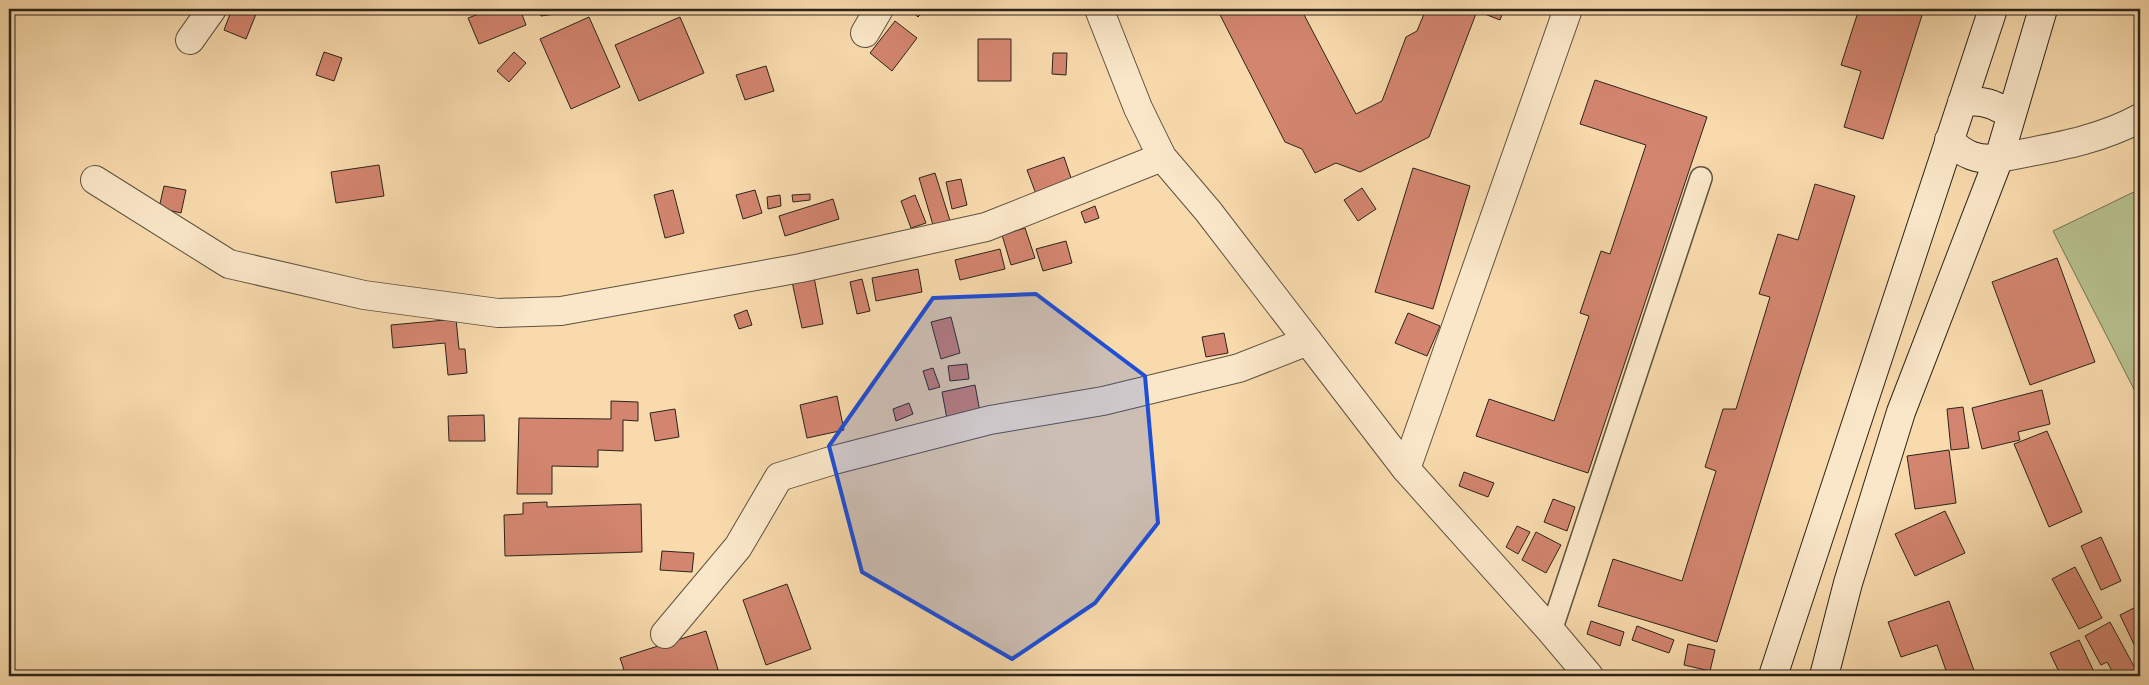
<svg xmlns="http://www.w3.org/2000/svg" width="2149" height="685" viewBox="0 0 2149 685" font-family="'EB Garamond',serif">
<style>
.green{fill:#b7c18e;stroke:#727254}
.building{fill:#d3856f;stroke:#2c241b}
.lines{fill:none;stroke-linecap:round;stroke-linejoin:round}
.service-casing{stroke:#5f523f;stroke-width:24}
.minor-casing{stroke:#5f523f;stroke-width:30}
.secondary-casing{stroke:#2c241b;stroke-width:30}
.service{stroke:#fae7c9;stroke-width:21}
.minor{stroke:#fae7c9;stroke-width:28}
.secondary{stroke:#fae7c9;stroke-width:28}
.marked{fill:#1d4ed8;fill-opacity:0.2;stroke:#1d4ed8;stroke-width:4;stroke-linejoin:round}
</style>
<rect width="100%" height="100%" fill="#f8daac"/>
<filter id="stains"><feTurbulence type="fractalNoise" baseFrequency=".004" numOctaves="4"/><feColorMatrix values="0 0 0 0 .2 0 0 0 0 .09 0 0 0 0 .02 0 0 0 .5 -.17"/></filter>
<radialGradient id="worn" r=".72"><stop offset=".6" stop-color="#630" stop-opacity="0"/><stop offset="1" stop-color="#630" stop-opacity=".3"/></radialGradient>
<path class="green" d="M 2140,189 L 2140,401 L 2053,231 Z"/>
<path class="building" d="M 232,9 L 258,9 L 246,39 L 224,30 Z
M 492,9 L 520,9 L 526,25 L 479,44 L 468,18 Z
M 540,9 L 577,9 L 577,11 L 541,16 Z
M 909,9 L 926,9 L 918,17 Z
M 1217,9 L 1301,9 L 1356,114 L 1382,101 L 1406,37 L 1417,31 L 1426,9 L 1504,9 L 1500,20 L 1477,11 L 1429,137 L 1360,172 L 1336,163 L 1315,173 L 1302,149 L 1285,142 Z
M 1859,9 L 1924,9 L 1883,139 L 1844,127 L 1861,71 L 1841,65 Z
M 589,17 L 620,87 L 571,109 L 540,39 Z
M 680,17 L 704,73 L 639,101 L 615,45 Z
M 895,21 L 917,38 L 892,71 L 870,53 Z
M 978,39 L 1011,39 L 1011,81 L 978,81 Z
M 324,52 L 342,58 L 334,81 L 316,75 Z
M 514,52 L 526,63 L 509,82 L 497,71 Z
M 1053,53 L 1067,53 L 1066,75 L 1052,74 Z
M 766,66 L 774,91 L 745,100 L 736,75 Z
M 1595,80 L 1707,117 L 1588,473 L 1476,436 L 1489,399 L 1554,421 L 1589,316 L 1580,313 L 1601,251 L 1610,254 L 1646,145 L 1580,124 Z
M 1064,157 L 1072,181 L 1036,194 L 1027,170 Z
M 379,165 L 384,196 L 336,203 L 331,172 Z
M 1413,168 L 1470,186 L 1433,309 L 1375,292 Z
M 935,173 L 953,230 L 936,235 L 919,178 Z
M 961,179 L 967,205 L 952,209 L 946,182 Z
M 1815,184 L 1855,196 L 1717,642 L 1598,606 L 1613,559 L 1682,581 L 1716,471 L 1705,467 L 1723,409 L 1736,409 L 1770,297 L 1759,294 L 1778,234 L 1798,240 Z
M 164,186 L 186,190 L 181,213 L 159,208 Z
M 1362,188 L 1376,209 L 1358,221 L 1344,200 Z
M 673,190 L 684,233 L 665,238 L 654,195 Z
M 755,190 L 762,213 L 743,219 L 736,195 Z
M 810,194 L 810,200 L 793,202 L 792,195 Z
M 780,195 L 781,206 L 768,209 L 767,197 Z
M 915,195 L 926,223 L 911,228 L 901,201 Z
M 833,199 L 839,219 L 785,236 L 779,216 Z
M 1095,206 L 1099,218 L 1085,223 L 1081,212 Z
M 1025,228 L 1035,258 L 1011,265 L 1002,235 Z
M 1066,241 L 1072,263 L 1043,271 L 1036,249 Z
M 1000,249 L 1005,269 L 960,280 L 955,260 Z
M 2057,258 L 2095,362 L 2030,385 L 1992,282 Z
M 918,269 L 922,292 L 876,301 L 872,278 Z
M 813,272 L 823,324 L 802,328 L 791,277 Z
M 862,279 L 870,311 L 857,314 L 850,282 Z
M 747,310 L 752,325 L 739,329 L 734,315 Z
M 1408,313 L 1440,326 L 1427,356 L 1395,343 Z
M 951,317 L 960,353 L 941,359 L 931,322 Z
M 456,319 L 459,349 L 465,349 L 467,373 L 448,375 L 445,343 L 393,348 L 391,325 Z
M 1224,333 L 1228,353 L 1206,357 L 1202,337 Z
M 967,364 L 969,379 L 950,381 L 948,366 Z
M 933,368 L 940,387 L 929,390 L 923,371 Z
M 975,385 L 980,412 L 947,419 L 942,392 Z
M 2042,390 L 2050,424 L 2018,432 L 2020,440 L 1982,449 L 1972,408 Z
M 837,396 L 844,430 L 807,438 L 800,405 Z
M 611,401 L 638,402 L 638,421 L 623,420 L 623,451 L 598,450 L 598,467 L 552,466 L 552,494 L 517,494 L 519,418 L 611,419 Z
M 909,403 L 913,414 L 896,421 L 893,409 Z
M 1963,407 L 1969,448 L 1951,450 L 1947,409 Z
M 675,409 L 679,437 L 655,441 L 650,413 Z
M 484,415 L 485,441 L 449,441 L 448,416 Z
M 2047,431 L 2082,512 L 2049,527 L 2014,444 Z
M 1949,450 L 1956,503 L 1915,509 L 1907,456 Z
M 1464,472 L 1494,483 L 1488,497 L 1459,486 Z
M 1553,499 L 1575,507 L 1567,531 L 1544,522 Z
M 547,502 L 547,507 L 641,504 L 642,552 L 505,556 L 504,515 L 523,514 L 523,503 Z
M 1945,511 L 1965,553 L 1915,576 L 1895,534 Z
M 1517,526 L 1530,532 L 1518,554 L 1506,547 Z
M 1536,532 L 1561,545 L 1546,573 L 1522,560 Z
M 2101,537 L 2121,581 L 2101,590 L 2081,546 Z
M 662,551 L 694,553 L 692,572 L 660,570 Z
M 2075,567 L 2102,618 L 2079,629 L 2052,579 Z
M 787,584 L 811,649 L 766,665 L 743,600 Z
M 1949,601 L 1976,676 L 1948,676 L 1937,645 L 1901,657 L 1888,622 Z
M 2140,605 L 2140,657 L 2120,615 Z
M 1591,621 L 1624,632 L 1620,646 L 1587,634 Z
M 2110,622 L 2137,672 L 2128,676 L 2115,676 L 2107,662 L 2101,665 L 2085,636 Z
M 1637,626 L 1674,640 L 1669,653 L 1632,640 Z
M 706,631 L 720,676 L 626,676 L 620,658 Z
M 2079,640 L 2096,676 L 2061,676 L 2050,653 Z
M 1688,644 L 1715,650 L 1710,671 L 1684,665 Z"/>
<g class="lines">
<defs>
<path id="service" d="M 1551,631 L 1701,178"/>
<path id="minor" d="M 1099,9 L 1138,108 L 1162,157 L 1208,211 L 1406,469 L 1551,631 L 1589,676
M 865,33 L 879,9
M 190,40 L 212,9
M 1999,158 C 2048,148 2096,142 2140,118
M 95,180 L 229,264 L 364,295 L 498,313 L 561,311 L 801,268 L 986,227 L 1162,157
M 1406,469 L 1568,9
M 665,634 L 738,547 L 779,477 L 834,460 L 990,420 L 1103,401 L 1239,368 L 1308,341"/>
<path id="secondary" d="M 1962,102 C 1981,99 1997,104 2011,116
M 1949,140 C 1964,155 1978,161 1999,158
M 1773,676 L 1993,9
M 1824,676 L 1848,583 L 1901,412 L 1999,158 L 2043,9"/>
</defs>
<use href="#service" class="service-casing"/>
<use href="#minor" class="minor-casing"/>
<use href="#secondary" class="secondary-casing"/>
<use href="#service" class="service"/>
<use href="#minor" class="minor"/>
<use href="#secondary" class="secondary"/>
</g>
<path class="marked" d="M 1036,294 L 1145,376 L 1158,523 L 1095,603 L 1012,659 L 862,572 L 829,446 L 933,298 Z"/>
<rect width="2149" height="685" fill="none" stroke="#f8daac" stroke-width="30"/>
<rect x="10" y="10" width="2129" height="665" fill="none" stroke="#2c241b" stroke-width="2.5"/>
<rect x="15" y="15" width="2119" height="655" fill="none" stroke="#2c241b"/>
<rect width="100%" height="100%" filter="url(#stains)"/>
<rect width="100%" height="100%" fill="url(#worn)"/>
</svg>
